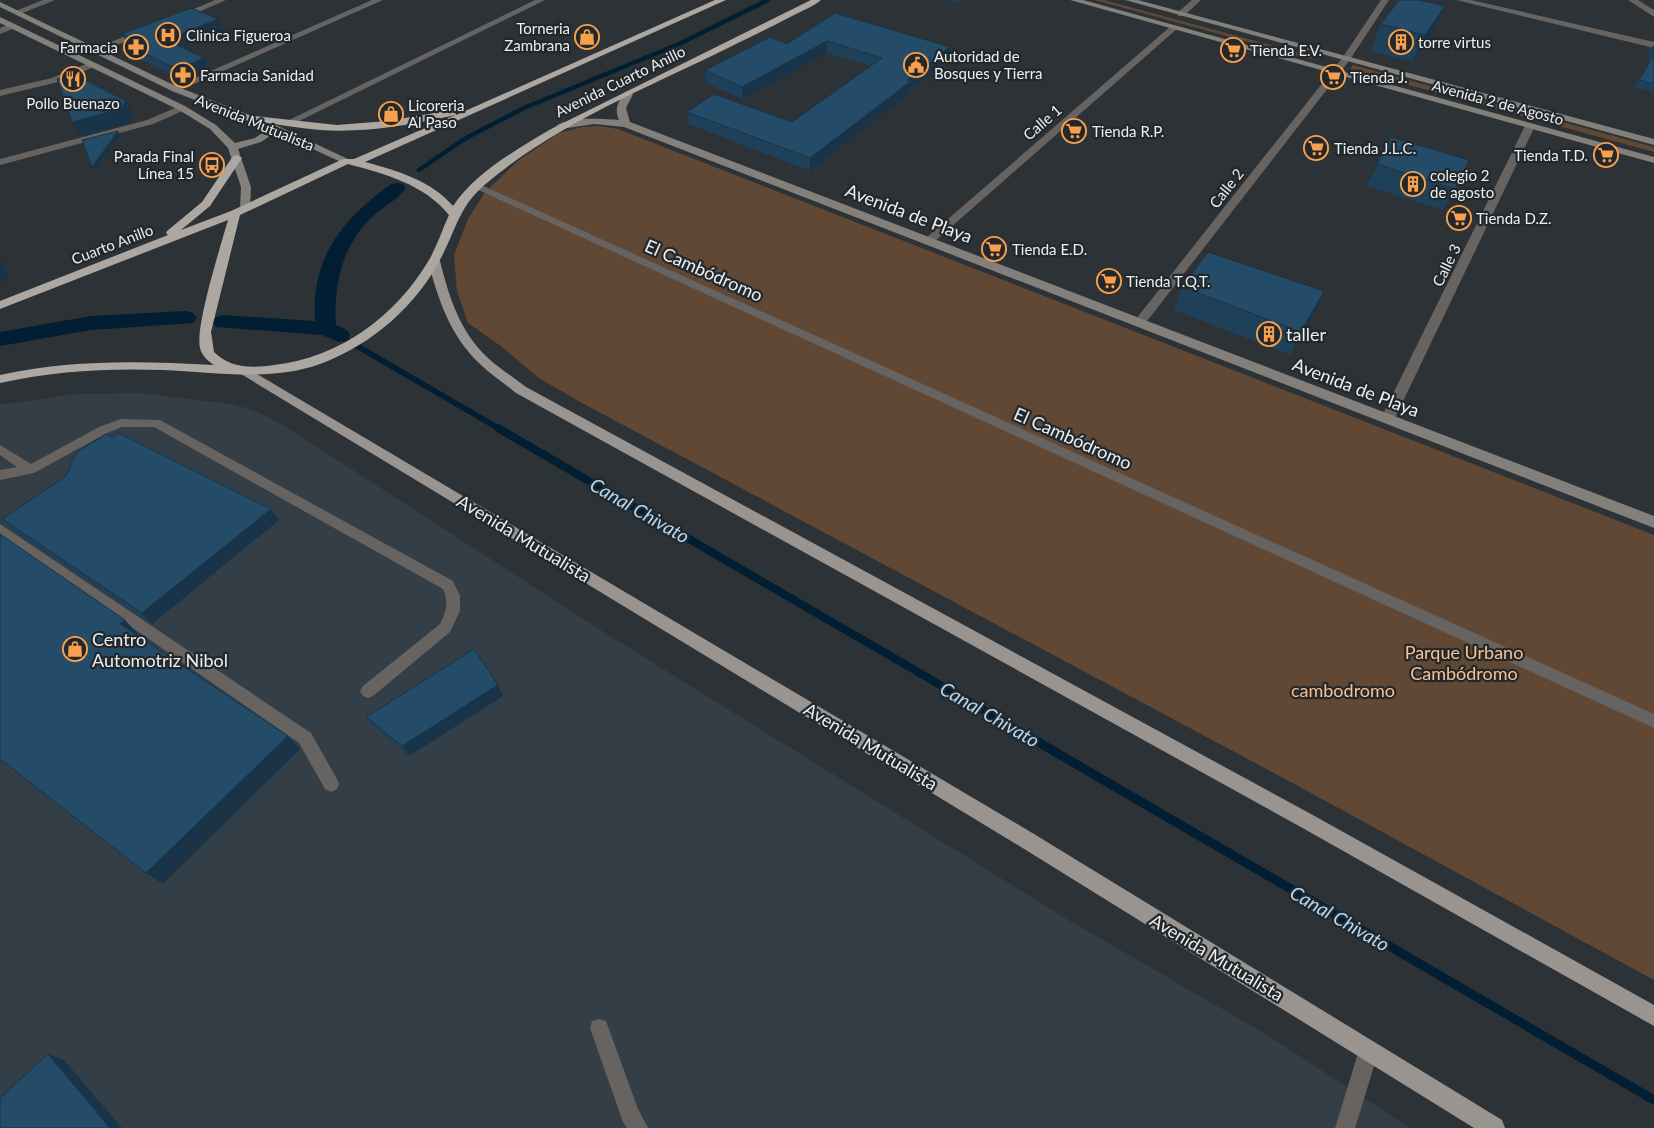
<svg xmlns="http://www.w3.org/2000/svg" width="1654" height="1128" viewBox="0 0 1654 1128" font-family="Lato,sans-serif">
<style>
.built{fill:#333e46}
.green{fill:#604835}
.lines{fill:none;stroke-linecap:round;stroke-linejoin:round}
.stream-far3{stroke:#011e32;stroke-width:4.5}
.stream-far2{stroke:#011e32;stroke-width:5.5}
.stream-far1{stroke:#011e32;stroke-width:8}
.stream{stroke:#011e32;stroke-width:9}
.canal{fill:#011e32;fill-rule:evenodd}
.lane{fill:#666361;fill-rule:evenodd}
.street{fill:#666361;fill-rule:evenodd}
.secondary{fill:#837f7b;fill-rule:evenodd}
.primary{fill:#999490;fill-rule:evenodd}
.highway{fill:#ada7a2;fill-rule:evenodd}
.wall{fill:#1f4059}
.shaded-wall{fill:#193448}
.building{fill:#244b67;stroke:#193448}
.labels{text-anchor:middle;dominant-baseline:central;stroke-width:4.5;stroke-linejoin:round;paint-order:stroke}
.far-poi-label{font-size:15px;fill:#ebeff1;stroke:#23282c;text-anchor:start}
.far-street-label{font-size:15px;fill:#ebeff1;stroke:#23282c}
.street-label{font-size:18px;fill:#ebeff1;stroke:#23282c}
.poi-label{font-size:18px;fill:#ebeff1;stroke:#23282c;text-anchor:start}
.park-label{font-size:18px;fill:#fcc08d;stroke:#23282c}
.water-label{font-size:19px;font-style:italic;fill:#b2d8f5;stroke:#23282c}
</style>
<rect width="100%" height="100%" fill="#2d3236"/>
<path class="built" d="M 139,393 L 232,404 L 256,411 L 283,425 L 610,636 L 1065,918 L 1269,1036 L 1410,1128 L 0,1128 L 0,405 L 75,394 Z"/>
<path class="green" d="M 1095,0 L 1104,0 L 1314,57 L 1310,59 Z
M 1353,65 L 1654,147 L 1654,152 L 1350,69 Z
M 600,126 L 618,129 L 1654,535 L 1654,980 L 1287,780 L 582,403 L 539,378 L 502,347 L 468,323 L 457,291 L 454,255 L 468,219 L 485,192 L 519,160 L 559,133 L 582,127 Z"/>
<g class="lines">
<path class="stream-far3" d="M 419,170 L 466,138 L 524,108 L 679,44 L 768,0"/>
<path class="stream-far2" d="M 326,328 L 500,429"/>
<path class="stream-far1" d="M 498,428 L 1028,736"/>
<path class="stream" d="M 1026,735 L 1654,1100"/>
<path class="canal" d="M 397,183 L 403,184 L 406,188 C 399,199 384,206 374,215 C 343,243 333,284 336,325 L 347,330 L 350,335 L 347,340 L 339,342 L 322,335 L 216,327 L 212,322 L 216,317 L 223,315 L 315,321 C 311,257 342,220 391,184 Z
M 186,311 L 193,313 L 197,318 L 193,323 L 91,330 L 0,346 L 0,332 L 91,316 Z"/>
<path class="lane" d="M 477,183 L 1654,714 L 1654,728 L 474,188 L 474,184 Z
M 121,419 L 160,420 L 453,581 L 460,596 L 460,611 L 450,632 L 373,696 L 368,698 L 363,696 L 360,691 L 363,686 L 440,624 C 446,612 449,602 443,589 L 154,427 L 122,427 L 107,433 L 34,473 L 0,480 L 0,470 L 17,467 L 0,455 L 0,445 L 31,464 L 99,427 Z
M 0,524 L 311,733 L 337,779 L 339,784 L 337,789 L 331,792 L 325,789 L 299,743 L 0,536 Z
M 599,1019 L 606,1021 L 638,1109 L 648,1128 L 627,1128 L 623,1122 L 590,1028 L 592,1021 Z
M 1369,1040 L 1376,1043 L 1379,1050 L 1355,1128 L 1335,1128 L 1359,1050 L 1362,1043 Z"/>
<path class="street" d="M 43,0 L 55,0 L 20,14 L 13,12 Z
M 215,0 L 226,0 L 180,20 L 173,18 Z
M 372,0 L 383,0 L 178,91 L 172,91 L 170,89 Z
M 535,0 L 545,0 L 293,124 L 287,124 L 285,122 Z
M 1192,0 L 1201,0 L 1184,16 L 1178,16 L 1178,12 Z
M 1381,0 L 1389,0 L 1349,61 L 1144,325 L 1136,325 L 1134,322 L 1136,319 L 1343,57 Z
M 1456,0 L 1471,0 L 1654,42 L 1654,48 Z
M 1628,0 L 1638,0 L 1654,10 L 1654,17 Z
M 12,23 L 15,24 L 15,28 L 0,34 L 0,28 Z
M 1171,26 L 1178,28 L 934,242 L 926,242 L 924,240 L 926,238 Z
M 142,29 L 145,30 L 145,34 L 99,52 L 92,50 Z
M 91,62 L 95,65 L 94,67 L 58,82 L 0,96 L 0,90 L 52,78 Z
M 182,105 L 187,108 L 185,110 L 153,124 L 0,165 L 0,159 L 147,120 Z
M 1530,123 L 1535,126 L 1395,418 L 1393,421 L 1383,421 L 1381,418 L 1525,126 Z"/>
<path class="secondary" d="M 1070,0 L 1083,0 L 1654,157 L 1654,163 Z
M 1125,0 L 1138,0 L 1654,139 L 1654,145 Z
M 0,2 L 178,87 L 278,126 L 352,161 L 347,164 L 343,163 L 276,132 L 261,142 L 238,149 L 251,187 L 250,208 L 245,211 L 241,210 L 240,208 L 241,187 L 228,148 L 210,129 L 179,110 L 0,23 L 0,17 L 185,106 L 216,125 L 235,143 L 255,138 L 268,129 L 172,91 L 0,7 Z
M 628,91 L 633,94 L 626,108 L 630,122 L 1654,516 L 1654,528 L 624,127 L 594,124 L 561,129 L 556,126 C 568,116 604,119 619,120 C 614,109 618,102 625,92 Z"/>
<path class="primary" d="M 434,258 L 440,261 C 449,297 460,332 488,358 C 500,369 513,377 526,387 L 1311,814 L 1654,1005 L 1654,1026 L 1299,826 L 516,393 C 504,383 491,375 480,364 C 450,336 438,299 428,261 Z
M 245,367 L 1034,834 L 1502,1120 L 1505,1128 L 1474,1128 L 1021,847 L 241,374 L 239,371 L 241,368 Z"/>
<path class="highway" d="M 715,0 L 726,0 L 365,162 C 396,170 432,181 453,206 C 476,172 516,150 551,129 L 811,0 L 821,0 C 813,7 801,11 792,16 C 775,25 757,34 740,42 C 655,85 562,120 488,182 C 460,205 458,224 443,254 C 419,304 372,345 320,364 C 270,382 215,372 163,370 C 108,368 54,371 0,383 L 0,375 C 71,359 142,361 214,365 C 208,361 202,356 200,348 C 195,326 221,245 228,220 L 0,309 L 0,301 L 168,235 L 166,233 L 167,231 L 202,202 L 233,156 L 237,155 L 242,158 L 210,206 L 181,230 L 231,211 L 343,159 L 354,159 L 455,115 C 411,125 365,133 320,130 C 296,128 271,123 247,120 L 242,117 L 244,115 L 337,125 L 387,121 L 452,110 L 455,111 L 456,115 ZM 348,164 C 385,174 424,184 449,215 C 442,230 437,246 429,260 C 396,316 339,358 274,365 C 251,368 232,369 214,352 L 211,332 L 240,215 Z"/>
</g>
<path class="wall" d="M 948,0 L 962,0 L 958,3 Z
M 835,13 L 948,59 L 911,89 L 910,93 L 810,171 L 688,124 L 687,112 L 792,122 L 870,66 L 827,53 L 743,99 L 706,83 L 705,70 L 787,44 Z
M 1381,24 L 1432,33 L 1412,62 L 1370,51 Z
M 223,31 L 182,47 L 204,58 L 209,70 L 199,74 L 177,77 L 131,55 L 125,44 L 127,43 L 122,34 Z
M 1654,45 L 1654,92 L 1634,87 L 1648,65 L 1649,51 Z
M 1391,137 L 1455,189 L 1443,210 L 1367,186 Z
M 1182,287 L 1313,314 L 1290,355 L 1174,310 Z
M 113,438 L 271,509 L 279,520 L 152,624 L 14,531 L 2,519 L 66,476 Z
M 503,696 L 409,756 L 374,727 L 366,717 Z"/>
<path class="shaded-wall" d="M 1445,6 L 1432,33 L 1412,62 L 1425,35 Z
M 218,19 L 223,31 L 172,51 L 166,40 Z
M 827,41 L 827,53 L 743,99 L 742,87 Z
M 950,47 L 948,59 L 911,89 L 910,93 L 810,171 L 810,158 Z
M 204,58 L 209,70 L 199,74 L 177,77 L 171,66 Z
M 126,101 L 134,115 L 128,123 L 81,136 L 72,122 Z
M 118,131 L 120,135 L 94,171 L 92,167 Z
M 0,259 L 4,265 L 9,280 L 0,283 Z
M 1324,291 L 1313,314 L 1290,355 L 1301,332 Z
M 271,509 L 279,520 L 152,624 L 142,613 Z
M 125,620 L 139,635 L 135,639 L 120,624 Z
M 498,685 L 503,696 L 409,756 L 402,746 Z
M 288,736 L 300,749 L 163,884 L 146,873 Z
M 48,1054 L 64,1060 L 122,1128 L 110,1128 Z"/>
<path class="building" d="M 1399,0 L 1419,0 L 1445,6 L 1425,35 L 1381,24 Z
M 191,8 L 218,19 L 166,40 L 204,58 L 193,63 L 171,66 L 125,44 L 134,40 L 122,34 Z
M 835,13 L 950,47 L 907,80 L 911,81 L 810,158 L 687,112 L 714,94 L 792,122 L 882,58 L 827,41 L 742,87 L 705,70 L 770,37 L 787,44 Z
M 1654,45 L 1654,84 L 1639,80 L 1652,58 Z
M 75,75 L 126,101 L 121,109 L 72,122 L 57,79 Z
M 118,131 L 92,167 L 82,140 Z
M 1391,137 L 1469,160 L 1455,189 L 1377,164 Z
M 1208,252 L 1324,291 L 1301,332 L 1182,287 Z
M 119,433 L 271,509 L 142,613 L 2,519 L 66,476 L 76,453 L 106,434 L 113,438 Z
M 0,534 L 125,620 L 120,624 L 288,736 L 146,873 L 0,759 Z
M 474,649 L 498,685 L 402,746 L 366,717 Z
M 48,1054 L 110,1128 L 0,1128 L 0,1098 Z"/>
<defs>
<symbol id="hospital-ring" viewBox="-11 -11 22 22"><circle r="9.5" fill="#23282c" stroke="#f9a04c" stroke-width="1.5"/><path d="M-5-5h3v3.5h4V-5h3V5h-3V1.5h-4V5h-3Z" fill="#f9a04c"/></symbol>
<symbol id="shop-ring" viewBox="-11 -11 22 22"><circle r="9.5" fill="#23282c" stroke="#f9a04c" stroke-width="1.5"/><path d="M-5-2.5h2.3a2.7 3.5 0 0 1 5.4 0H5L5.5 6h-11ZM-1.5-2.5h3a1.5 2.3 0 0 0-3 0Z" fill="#f9a04c"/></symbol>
<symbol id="building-ring" viewBox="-11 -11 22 22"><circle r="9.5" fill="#23282c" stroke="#f9a04c" stroke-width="1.5"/><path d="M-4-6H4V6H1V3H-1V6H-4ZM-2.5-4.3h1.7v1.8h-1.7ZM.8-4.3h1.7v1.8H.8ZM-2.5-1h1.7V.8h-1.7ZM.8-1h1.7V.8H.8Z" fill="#f9a04c"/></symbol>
<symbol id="pharmacy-ring" viewBox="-11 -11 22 22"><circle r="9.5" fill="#23282c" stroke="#f9a04c" stroke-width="1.5"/><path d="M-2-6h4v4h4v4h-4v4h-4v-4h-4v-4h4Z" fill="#f9a04c"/></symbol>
<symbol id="supermarket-ring" viewBox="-11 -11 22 22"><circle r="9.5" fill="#23282c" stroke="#f9a04c" stroke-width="1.5"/><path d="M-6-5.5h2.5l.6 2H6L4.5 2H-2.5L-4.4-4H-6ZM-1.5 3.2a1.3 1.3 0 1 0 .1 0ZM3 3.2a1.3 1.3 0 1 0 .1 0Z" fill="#f9a04c"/></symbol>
<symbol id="civic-ring" viewBox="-11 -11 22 22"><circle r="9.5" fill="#23282c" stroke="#f9a04c" stroke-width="1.5"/><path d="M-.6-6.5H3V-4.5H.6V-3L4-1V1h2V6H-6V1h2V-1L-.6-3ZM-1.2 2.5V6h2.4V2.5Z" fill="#f9a04c"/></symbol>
<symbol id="restaurant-ring" viewBox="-11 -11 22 22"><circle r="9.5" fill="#23282c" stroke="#f9a04c" stroke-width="1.5"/><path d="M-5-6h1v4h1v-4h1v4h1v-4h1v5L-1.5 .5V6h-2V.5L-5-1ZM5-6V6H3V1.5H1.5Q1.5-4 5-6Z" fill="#f9a04c"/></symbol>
<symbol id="bus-ring" viewBox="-11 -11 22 22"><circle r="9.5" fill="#23282c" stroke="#f9a04c" stroke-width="1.5"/><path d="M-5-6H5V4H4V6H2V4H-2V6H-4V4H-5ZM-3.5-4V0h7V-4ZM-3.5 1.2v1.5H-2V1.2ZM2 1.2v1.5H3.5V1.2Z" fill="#f9a04c"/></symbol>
</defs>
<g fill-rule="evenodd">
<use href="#hospital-ring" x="154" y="21" width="28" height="28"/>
<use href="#shop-ring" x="573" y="23" width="28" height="28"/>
<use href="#building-ring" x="1387" y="28" width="28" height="28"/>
<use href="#pharmacy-ring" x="122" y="33" width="28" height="28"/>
<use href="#supermarket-ring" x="1219" y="36" width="28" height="28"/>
<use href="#civic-ring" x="902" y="51" width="28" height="28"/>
<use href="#pharmacy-ring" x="169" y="61" width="28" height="28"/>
<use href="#supermarket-ring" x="1319" y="63" width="28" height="28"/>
<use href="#restaurant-ring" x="59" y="65" width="28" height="28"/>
<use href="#shop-ring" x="377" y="100" width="28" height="28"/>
<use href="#supermarket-ring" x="1060" y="117" width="28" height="28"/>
<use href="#supermarket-ring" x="1302" y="134" width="28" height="28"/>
<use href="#supermarket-ring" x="1592" y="141" width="28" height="28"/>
<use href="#bus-ring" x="198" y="151" width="28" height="28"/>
<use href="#building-ring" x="1399" y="170" width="28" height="28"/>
<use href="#supermarket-ring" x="1445" y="204" width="28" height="28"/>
<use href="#supermarket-ring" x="980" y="235" width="28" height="28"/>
<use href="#supermarket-ring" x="1095" y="267" width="28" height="28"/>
<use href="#building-ring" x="1255" y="320" width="28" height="28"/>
<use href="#shop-ring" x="61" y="635" width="28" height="28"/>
</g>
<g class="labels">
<g class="far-poi-label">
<text x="570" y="28" text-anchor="end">Torneria<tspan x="570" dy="17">Zambrana</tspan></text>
<text x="186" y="35">Clinica Figueroa</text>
<text x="1418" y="42">torre virtus</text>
<text x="118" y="47" text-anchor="end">Farmacia</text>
<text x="1250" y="50">Tienda E.V.</text>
<text x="934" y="56">Autoridad de<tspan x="934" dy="17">Bosques y Tierra</tspan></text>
<text x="200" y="75">Farmacia Sanidad</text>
<text x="1350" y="77">Tienda J.</text>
<text x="73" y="103" text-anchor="middle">Pollo Buenazo</text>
<text x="408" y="105">Licoreria<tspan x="408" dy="17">Al Paso</tspan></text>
<text x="1092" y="131">Tienda R.P.</text>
<text x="1334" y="148">Tienda J.L.C.</text>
<text x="1588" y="155" text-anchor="end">Tienda T.D.</text>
<text x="194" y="156" text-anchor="end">Parada Final<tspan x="194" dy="17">Línea 15</tspan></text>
<text x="1430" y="175">colegio 2<tspan x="1430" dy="17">de agosto</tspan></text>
<text x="1476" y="218">Tienda D.Z.</text>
<text x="1012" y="249">Tienda E.D.</text>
<text x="1126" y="281">Tienda T.Q.T.</text>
</g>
<g class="far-street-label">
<text transform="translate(620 81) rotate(-26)">Avenida Cuarto Anillo</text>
<text transform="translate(1498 102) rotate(15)">Avenida 2 de Agosto</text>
<text transform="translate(255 122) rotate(22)">Avenida Mutualista</text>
<text transform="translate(1042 122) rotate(-41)">Calle 1</text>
<text transform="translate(1226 188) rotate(-52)">Calle 2</text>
<text transform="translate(112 244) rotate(-21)">Cuarto Anillo</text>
<text transform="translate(1446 265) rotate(-64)">Calle 3</text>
</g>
<g class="street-label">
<text transform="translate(909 213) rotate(21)">Avenida de Playa</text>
<text transform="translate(704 270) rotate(24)">El Cambódromo</text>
<text transform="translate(1356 387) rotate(21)">Avenida de Playa</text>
<text transform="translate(1073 438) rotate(24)">El Cambódromo</text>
<text transform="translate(524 538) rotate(31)">Avenida Mutualista</text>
<text transform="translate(871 746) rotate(31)">Avenida Mutualista</text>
<text transform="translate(1217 957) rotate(31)">Avenida Mutualista</text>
</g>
<g class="poi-label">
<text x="1286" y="334">taller</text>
<text x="92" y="639">Centro<tspan x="92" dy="21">Automotriz Nibol</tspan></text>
</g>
<g class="park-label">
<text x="1464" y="652">Parque Urbano<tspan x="1464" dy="21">Cambódromo</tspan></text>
<text x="1343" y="690">cambodromo</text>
</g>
<g class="water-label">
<text transform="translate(640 510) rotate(30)">Canal Chivato</text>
<text transform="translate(990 714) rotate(30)">Canal Chivato</text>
<text transform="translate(1340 918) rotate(30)">Canal Chivato</text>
</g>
</g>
</svg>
